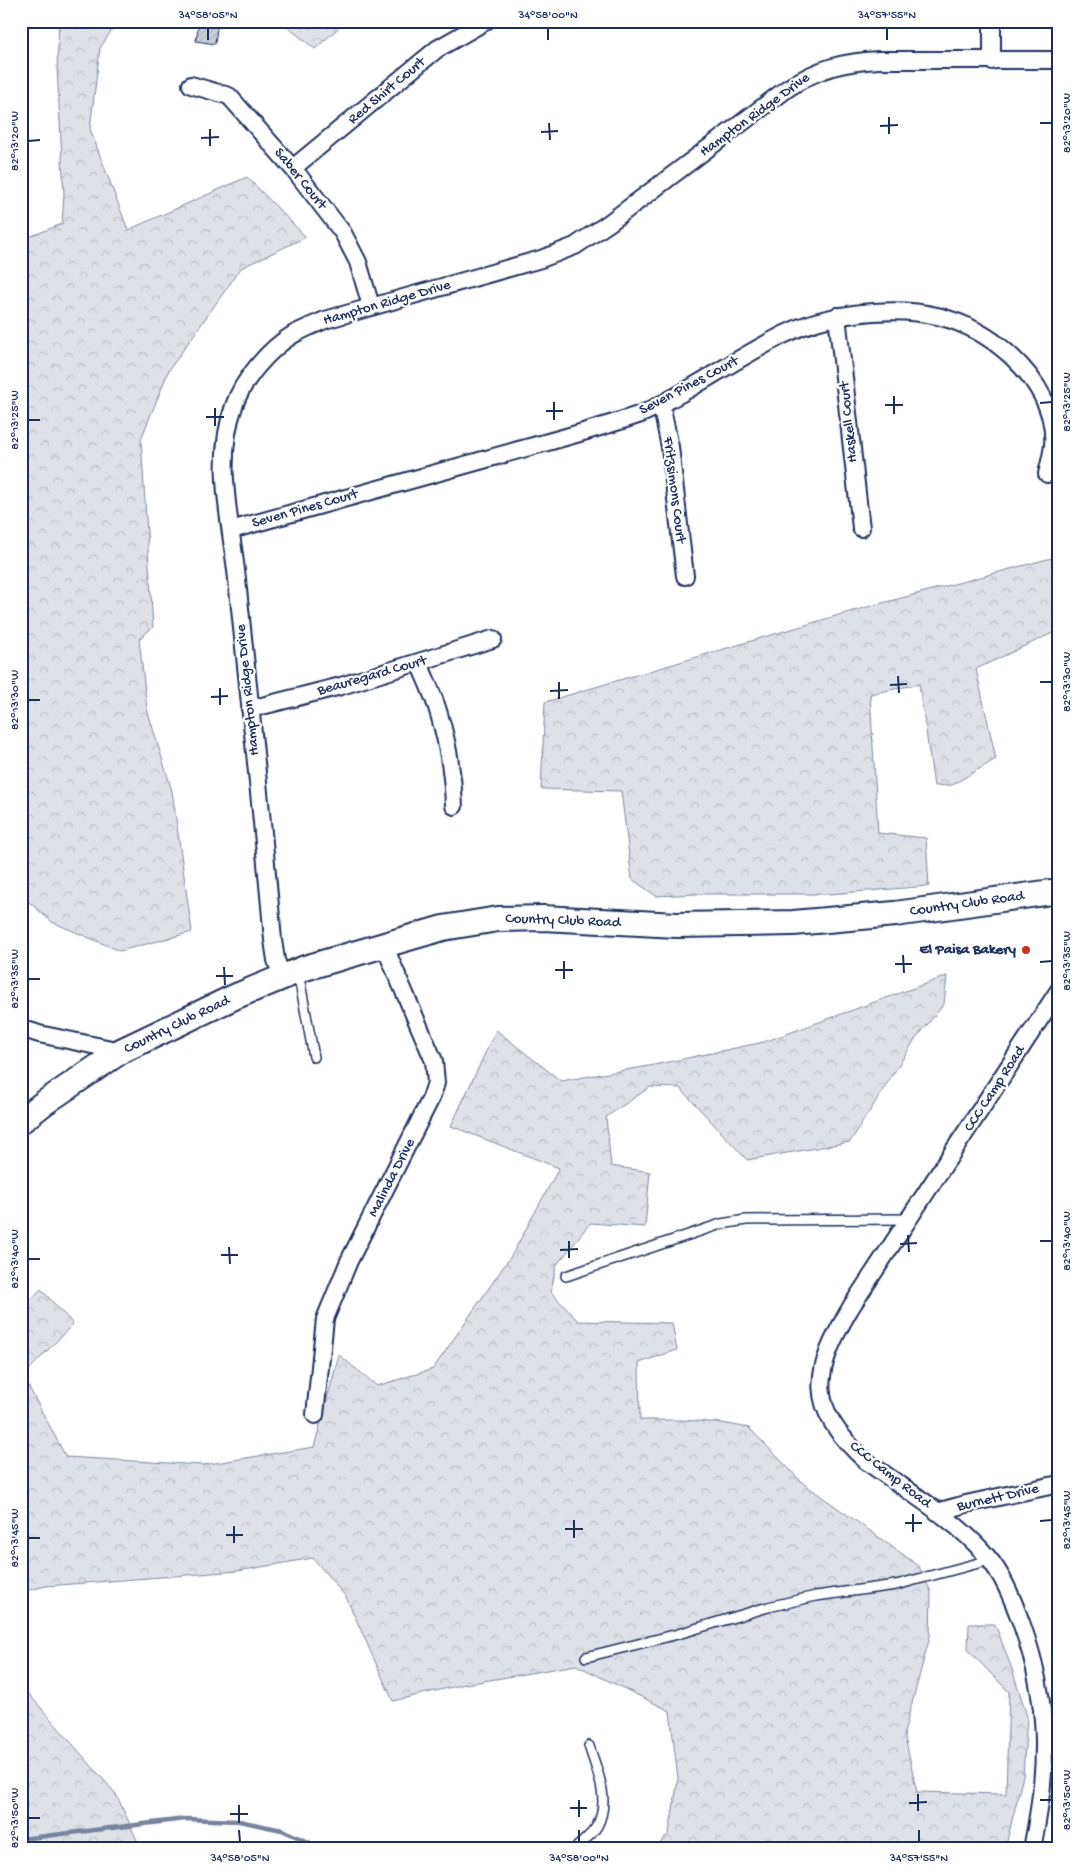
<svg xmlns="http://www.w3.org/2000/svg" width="1080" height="1870" viewBox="0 0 1080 1870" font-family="'Gochi Hand',sans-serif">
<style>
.forest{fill:url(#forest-crowns);stroke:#7c88a2}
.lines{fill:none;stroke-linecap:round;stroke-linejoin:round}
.stream{stroke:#77839f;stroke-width:4.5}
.building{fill:url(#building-hatch);stroke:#1b2f5e}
.lane-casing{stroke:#1b2f5e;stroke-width:12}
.street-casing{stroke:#1b2f5e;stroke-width:20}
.secondary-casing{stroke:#1b2f5e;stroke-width:28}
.lane{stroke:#fff;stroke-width:9}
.street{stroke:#fff;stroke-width:16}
.secondary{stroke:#fff;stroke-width:24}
.ticks{fill:none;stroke:#1b2f5e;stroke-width:2}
.poi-dot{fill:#c8321e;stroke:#fff;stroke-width:2}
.labels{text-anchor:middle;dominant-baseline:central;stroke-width:4.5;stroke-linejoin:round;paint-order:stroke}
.street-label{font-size:15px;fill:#1b2f5e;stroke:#fff}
.poi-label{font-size:15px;font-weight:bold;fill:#1b2f5e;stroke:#fff;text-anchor:end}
.neatline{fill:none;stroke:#1b2f5e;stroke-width:2}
.ticks-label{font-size:12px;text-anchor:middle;fill:#1b2f5e}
</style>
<defs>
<pattern id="forest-crowns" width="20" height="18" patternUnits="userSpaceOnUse" patternTransform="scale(1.25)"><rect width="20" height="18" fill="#dee1e7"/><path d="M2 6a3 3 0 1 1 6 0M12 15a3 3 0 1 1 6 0" fill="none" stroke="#bec1c9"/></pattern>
<pattern id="building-hatch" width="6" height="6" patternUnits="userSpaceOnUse" patternTransform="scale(1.25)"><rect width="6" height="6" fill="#caceda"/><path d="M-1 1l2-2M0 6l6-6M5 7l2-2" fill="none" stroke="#adb1be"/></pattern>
</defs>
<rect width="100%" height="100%" fill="#fff"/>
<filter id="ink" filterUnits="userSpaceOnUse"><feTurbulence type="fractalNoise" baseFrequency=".02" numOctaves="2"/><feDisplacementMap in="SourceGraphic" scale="10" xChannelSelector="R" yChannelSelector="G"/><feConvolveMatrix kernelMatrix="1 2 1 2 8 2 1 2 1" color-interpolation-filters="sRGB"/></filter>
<g filter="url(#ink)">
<path class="forest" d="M 59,21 L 118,21 L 100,48 L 90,129 L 128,230 L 247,177 L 306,237 L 241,268 L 169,370 L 141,439 L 153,627 L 139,639 L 147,709 L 172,791 L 192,932 L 120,951 L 52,922 L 21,895 L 21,240 L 62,224 L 64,194 L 57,68 Z
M 280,21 L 346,21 L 315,49 Z
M 1059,556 L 1059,630 L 976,669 L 996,759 L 952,785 L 934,786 L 919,684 L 870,694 L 878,833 L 926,838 L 929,886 L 830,894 L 696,894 L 656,896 L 632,879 L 621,791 L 541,789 L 545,702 L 849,612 Z
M 947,976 L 944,1004 L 914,1041 L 850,1142 L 747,1160 L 680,1088 L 650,1087 L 606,1117 L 611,1166 L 650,1172 L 645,1227 L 590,1223 L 556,1266 L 551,1292 L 578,1321 L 672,1323 L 677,1350 L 639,1363 L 640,1420 L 683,1420 L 722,1423 L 749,1428 L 804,1484 L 919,1566 L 931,1592 L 930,1636 L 904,1733 L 917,1792 L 1006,1794 L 1009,1692 L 968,1650 L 969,1624 L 995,1624 L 1012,1669 L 1027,1716 L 1023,1776 L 1005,1849 L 655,1849 L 669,1833 L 678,1779 L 670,1711 L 576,1665 L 461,1685 L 393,1701 L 346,1597 L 313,1558 L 238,1571 L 46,1586 L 21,1592 L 21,1310 L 41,1289 L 73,1324 L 23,1376 L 66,1457 L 203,1465 L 314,1447 L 339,1355 L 377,1386 L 433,1369 L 513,1253 L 559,1168 L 451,1126 L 496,1030 L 561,1081 L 649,1066 L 764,1042 Z
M 21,1685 L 116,1794 L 141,1849 L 21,1849 Z"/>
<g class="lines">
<path class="stream" d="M 21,1839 L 185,1819 L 239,1821 L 282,1830 L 323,1849"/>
</g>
<path class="building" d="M 199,21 L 218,21 L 215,44 L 196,41 Z"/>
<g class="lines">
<defs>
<path id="lane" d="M 298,972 L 314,1057
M 566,1276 L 721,1224 L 746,1220 L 908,1219
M 586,1657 L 678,1634 L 768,1607 L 816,1596 L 896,1585 L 990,1560
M 575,1849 C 582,1842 592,1835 597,1826 C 611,1800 597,1771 589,1746"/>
<path id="street" d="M 992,21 L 992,61
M 191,85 L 229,96 L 296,172 L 343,233 L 358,262 L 371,306
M 293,168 L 437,49 L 486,21
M 837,316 L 861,528
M 661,404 L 670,447 L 685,576
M 231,530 C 315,507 399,483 483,460 C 535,445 589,432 641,414 C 654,409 667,401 680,394 C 715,374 749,352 785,334 C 807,323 830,317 854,314 C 914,306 966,314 1011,356 C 1036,379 1056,411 1053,445 C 1052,455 1049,465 1047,474
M 419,663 C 426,680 434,696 439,714 C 448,744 453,775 454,806
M 250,709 L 341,686 L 493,639
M 282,977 L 276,960 L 273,940 C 263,823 250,706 238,589 C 233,529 213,464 234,406 C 243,379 270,348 294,334 C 304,329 315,324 325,320 L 541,259 L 575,246 L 609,223 L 788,88 C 819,68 843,62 879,60 L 1059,60
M 21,1028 L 39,1034 L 121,1051
M 315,1415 L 325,1319 L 349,1261 L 431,1098 L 436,1083 L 434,1061 L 384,945
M 937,1512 L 966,1504 L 1059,1484
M 1032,1849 C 1049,1767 1050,1704 1022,1625 C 1013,1600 1003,1574 985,1554 C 954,1518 904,1489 866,1461 C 805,1406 813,1372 851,1307 L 1059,990"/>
<path id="secondary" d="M 21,1121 L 44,1103 L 121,1051 L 234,997 L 305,968 L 443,928 L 498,919 L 543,918 L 677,925 L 793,923 L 895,914 L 1059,891"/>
</defs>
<use href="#lane" class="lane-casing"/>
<use href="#street" class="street-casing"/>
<use href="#secondary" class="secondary-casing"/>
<use href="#lane" class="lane"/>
<use href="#street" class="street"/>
<use href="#secondary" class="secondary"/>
</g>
</g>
<path class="ticks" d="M 208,28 L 208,40M 548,28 L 548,40M 887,28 L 887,40M 889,117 L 889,134M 549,123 L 550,140M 1040,123 L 1052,123M 880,126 L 898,125M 210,129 L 210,146M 541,132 L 558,131M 201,138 L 219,137M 28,141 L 40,140M 894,396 L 894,414M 554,402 L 554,420M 1040,403 L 1052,402M 885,405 L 903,405M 215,408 L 215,426M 546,411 L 563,411M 206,417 L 224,417M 28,420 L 40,420M 898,676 L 899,693M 559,682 L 559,699M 1040,682 L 1052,682M 890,685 L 907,684M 220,688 L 220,705M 550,691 L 568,690M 211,697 L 228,696M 28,700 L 40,700M 903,955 L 904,973M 564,961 L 564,979M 1040,962 L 1052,961M 895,964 L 912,964M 224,967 L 225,985M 555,970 L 573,970M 216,976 L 233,976M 28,979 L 40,979M 908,1235 L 909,1252M 569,1241 L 569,1258M 1040,1241 L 1052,1241M 900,1244 L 917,1243M 229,1247 L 230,1264M 560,1250 L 578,1249M 221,1255 L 238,1255M 28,1259 L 40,1259M 913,1514 L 913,1532M 574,1520 L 574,1538M 1040,1521 L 1052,1520M 905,1523 L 922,1523M 234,1526 L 234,1543M 565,1529 L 583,1529M 226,1535 L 243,1535M 28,1538 L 40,1538M 918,1794 L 918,1811M 579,1800 L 579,1817M 1040,1800 L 1052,1800M 909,1803 L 927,1802M 239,1805 L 239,1823M 570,1808 L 587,1808M 230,1814 L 248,1814M 28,1818 L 40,1818M 239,1830 L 240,1842M 579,1830 L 579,1842M 919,1830 L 919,1842"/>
<circle class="poi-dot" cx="1026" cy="950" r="5"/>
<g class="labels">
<g class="street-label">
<text transform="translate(387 91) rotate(-40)">Red Shirt Court</text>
<text transform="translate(755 115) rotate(-36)">Hampton Ridge Drive</text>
<text transform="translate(300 179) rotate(51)">Saber Court</text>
<text transform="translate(387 303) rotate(-16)">Hampton Ridge Drive</text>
<text transform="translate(689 386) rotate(-28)">Seven Pines Court</text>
<text transform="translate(849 422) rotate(-96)">Haskell Court</text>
<text transform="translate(674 490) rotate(83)">Fritzsimons Court</text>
<text transform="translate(305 509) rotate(-16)">Seven Pines Court</text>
<text transform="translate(372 676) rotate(-16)">Beauregard Court</text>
<text transform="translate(248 690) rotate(-96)">Hampton Ridge Drive</text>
<text transform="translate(967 904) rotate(-8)">Country Club Road</text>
<text transform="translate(563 921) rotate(2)">Country Club Road</text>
<text transform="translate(177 1025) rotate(-26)">Country Club Road</text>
<text transform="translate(995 1089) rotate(-57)">CCC Camp Road</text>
<text transform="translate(392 1178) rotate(-63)">Malinda Drive</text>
<text transform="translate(890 1475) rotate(38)">CCC Camp Road</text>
<text transform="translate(998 1498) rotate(-13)">Burnett Drive</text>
</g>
<g class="poi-label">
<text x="1016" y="950">El Paisa Bakery</text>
</g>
</g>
<rect width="1080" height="1870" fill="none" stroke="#fff" stroke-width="55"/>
<rect x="28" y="28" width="1024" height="1814" class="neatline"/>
<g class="ticks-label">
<text x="208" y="18">34°58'05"N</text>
<text x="548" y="18">34°58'00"N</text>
<text x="887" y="18">34°57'55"N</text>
<text transform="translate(1066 123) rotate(-90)" y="4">82°13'20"W</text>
<text transform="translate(14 141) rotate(-90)" y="4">82°13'20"W</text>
<text transform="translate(1066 402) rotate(-90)" y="4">82°13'25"W</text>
<text transform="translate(14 420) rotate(-90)" y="4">82°13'25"W</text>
<text transform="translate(1066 682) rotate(-90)" y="4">82°13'30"W</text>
<text transform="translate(14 700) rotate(-90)" y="4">82°13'30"W</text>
<text transform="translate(1066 961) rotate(-90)" y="4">82°13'35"W</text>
<text transform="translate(14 979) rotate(-90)" y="4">82°13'35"W</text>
<text transform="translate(1066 1241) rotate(-90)" y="4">82°13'40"W</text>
<text transform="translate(14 1259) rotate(-90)" y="4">82°13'40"W</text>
<text transform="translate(1066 1520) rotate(-90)" y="4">82°13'45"W</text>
<text transform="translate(14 1538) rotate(-90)" y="4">82°13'45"W</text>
<text transform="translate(1066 1800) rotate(-90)" y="4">82°13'50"W</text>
<text transform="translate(14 1818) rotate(-90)" y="4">82°13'50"W</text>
<text x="240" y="1861">34°58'05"N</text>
<text x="579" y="1861">34°58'00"N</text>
<text x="919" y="1861">34°57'55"N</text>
</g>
</svg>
